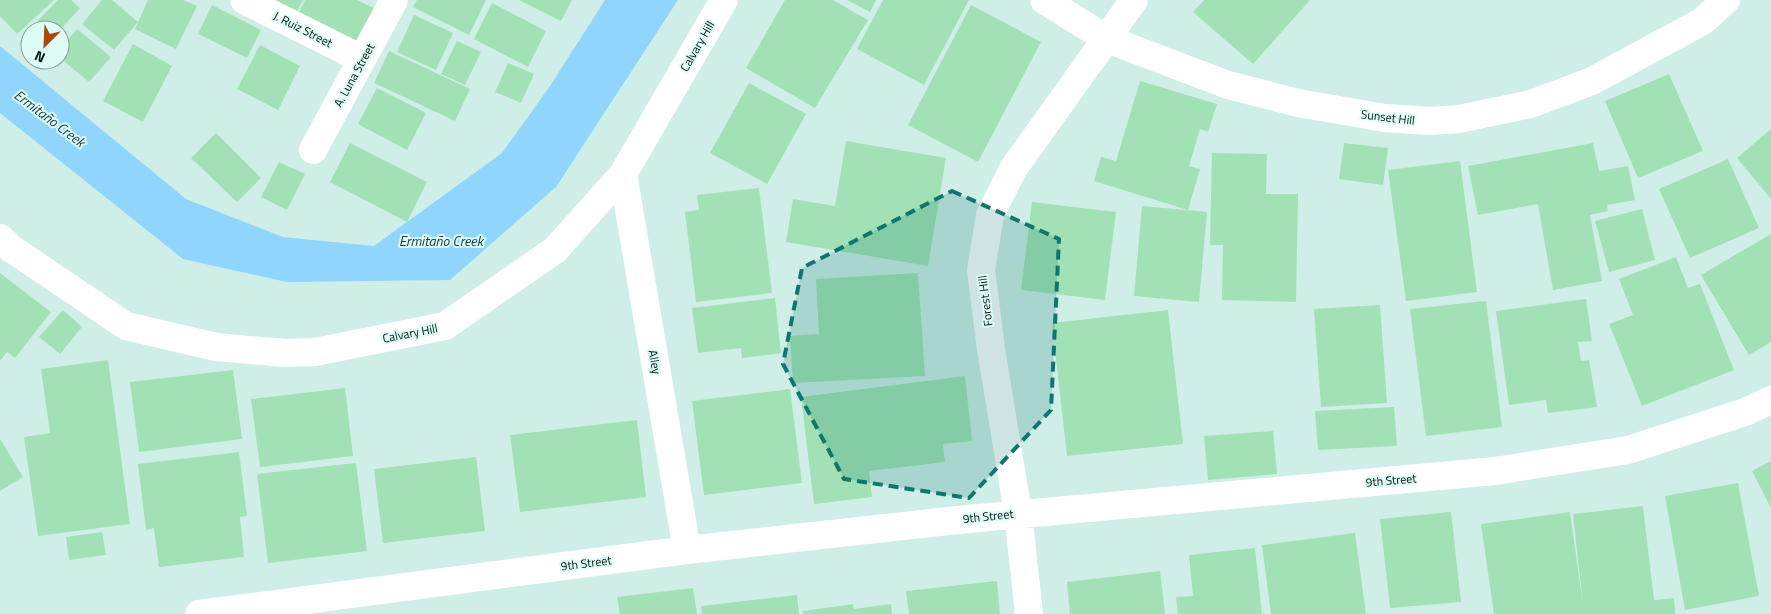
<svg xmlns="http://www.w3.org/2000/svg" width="1771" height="614" viewBox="0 0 1771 614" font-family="'Titillium Web',sans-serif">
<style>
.water{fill:#90d5fc}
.building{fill:#a2e1b5}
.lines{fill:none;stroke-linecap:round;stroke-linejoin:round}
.street{stroke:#fff;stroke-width:28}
.marked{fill:#0f766e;fill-opacity:0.2;stroke:#0f766e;stroke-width:4;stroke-dasharray:10 6;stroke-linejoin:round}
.labels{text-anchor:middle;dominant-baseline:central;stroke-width:4;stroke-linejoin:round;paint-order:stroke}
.street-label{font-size:12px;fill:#091412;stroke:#dcfcf5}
.water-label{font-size:14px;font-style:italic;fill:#173647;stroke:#dcfcf5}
</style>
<rect width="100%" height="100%" fill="#cfeee7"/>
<path class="water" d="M 605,0 L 678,0 L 556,187 L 450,280 L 287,282 L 183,259 L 0,113 L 0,46 L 186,199 L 283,237 L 374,246 L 502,153 L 550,86 Z"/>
<path class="building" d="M 0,0 L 54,0 L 17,34 L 0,16 Z
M 58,0 L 71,0 L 80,8 L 60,30 L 30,30 L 30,35 L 27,32 Z
M 102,0 L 112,0 L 138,22 L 114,50 L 82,24 Z
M 148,0 L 183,0 L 197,6 L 176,49 L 135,29 Z
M 269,0 L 303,0 L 296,13 Z
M 305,0 L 357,0 L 376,9 L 357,45 L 297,16 Z
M 417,0 L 486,0 L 469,35 L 413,7 Z
M 519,0 L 572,0 L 561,21 Z
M 785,0 L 833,0 L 868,20 L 815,108 L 746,68 Z
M 847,0 L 876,0 L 870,12 Z
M 883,0 L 969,0 L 924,85 L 857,49 Z
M 1204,0 L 1310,0 L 1253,64 L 1193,12 Z
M 492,3 L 546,31 L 528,67 L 474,39 Z
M 212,5 L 261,30 L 247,58 L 198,34 Z
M 971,5 L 1041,42 L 978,162 L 908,125 Z
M 414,15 L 453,33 L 436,70 L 397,52 Z
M 77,29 L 111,57 L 89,82 L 60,58 L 60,49 Z
M 457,41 L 481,52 L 465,85 L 441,74 Z
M 133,44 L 172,66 L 143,122 L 103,101 Z
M 260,45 L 300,66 L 278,110 L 237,89 Z
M 389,51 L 470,89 L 455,121 L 374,83 Z
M 508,63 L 534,74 L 521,103 L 495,92 Z
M 1669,74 L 1703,151 L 1638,178 L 1605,101 Z
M 1140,81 L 1217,104 L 1208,132 L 1200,129 L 1189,166 L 1200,169 L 1188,210 L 1094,181 L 1101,157 L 1116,161 Z
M 749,83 L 806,114 L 767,184 L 710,153 Z
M 377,88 L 426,113 L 407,150 L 358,124 Z
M 1771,129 L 1771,199 L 1737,158 Z
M 216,133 L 261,178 L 237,202 L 191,158 Z
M 846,141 L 946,158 L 928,266 L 786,242 L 793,199 L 835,206 Z
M 350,143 L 427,182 L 407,222 L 330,182 Z
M 1344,143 L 1388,148 L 1383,185 L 1339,179 Z
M 1593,143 L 1599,171 L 1628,166 L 1635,200 L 1607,205 L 1608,211 L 1590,215 L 1602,281 L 1553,290 L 1538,204 L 1478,215 L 1468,166 Z
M 1212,153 L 1267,154 L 1266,194 L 1298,194 L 1296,302 L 1222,300 L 1223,245 L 1210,245 Z
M 1728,159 L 1759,228 L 1690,258 L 1659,189 Z
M 1460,161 L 1477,292 L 1406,301 L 1388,170 Z
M 279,162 L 305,174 L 287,210 L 261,197 Z
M 759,188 L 772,293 L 696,302 L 685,212 L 699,210 L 697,195 Z
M 1032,202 L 1116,212 L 1105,300 L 1021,290 Z
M 1142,206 L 1207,212 L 1199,302 L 1134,296 Z
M 1642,209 L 1655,260 L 1609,272 L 1595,221 Z
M 1771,234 L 1771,342 L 1749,355 L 1701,275 Z
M 1676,257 L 1688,288 L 1700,284 L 1734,370 L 1642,406 L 1609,324 L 1633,315 L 1619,279 Z
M 0,273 L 51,312 L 15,358 L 7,352 L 0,361 Z
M 918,273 L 925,376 L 793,383 L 790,336 L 819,334 L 816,279 Z
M 775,298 L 781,353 L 742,358 L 741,348 L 698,353 L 692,308 Z
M 1586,299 L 1592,341 L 1578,342 L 1581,361 L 1589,360 L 1597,407 L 1548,413 L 1546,400 L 1509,405 L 1496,311 Z
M 1486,301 L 1502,427 L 1426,436 L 1410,309 Z
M 1380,305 L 1387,403 L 1321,407 L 1314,309 Z
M 63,310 L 82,327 L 60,354 L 39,337 Z
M 1168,310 L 1183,444 L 1067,456 L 1052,323 Z
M 108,360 L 130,524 L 38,536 L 24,437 L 50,433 L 41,369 Z
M 233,370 L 242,439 L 139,452 L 130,382 Z
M 965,376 L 972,441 L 943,444 L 945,462 L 869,471 L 872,497 L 814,504 L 801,397 Z
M 345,388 L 353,456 L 260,467 L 251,399 Z
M 790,389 L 802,483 L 704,495 L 692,401 Z
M 1394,407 L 1397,446 L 1318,450 L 1315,411 Z
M 637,420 L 646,497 L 520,512 L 510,435 Z
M 1273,431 L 1277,474 L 1208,480 L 1204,436 Z
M 0,439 L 23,477 L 0,491 Z
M 239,452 L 247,516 L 240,517 L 244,557 L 159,567 L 154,528 L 146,530 L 138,464 Z
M 476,457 L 485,531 L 383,543 L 374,469 Z
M 1771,461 L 1771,508 L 1752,471 Z
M 356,463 L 367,551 L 268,563 L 257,474 Z
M 1738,483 L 1759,596 L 1685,610 L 1665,496 Z
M 1643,506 L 1654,600 L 1674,598 L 1675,614 L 1494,614 L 1481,524 L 1570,512 L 1583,605 L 1573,514 Z
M 1451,512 L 1461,602 L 1390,608 L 1380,519 Z
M 102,532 L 106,555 L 69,560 L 66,537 Z
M 1355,533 L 1366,614 L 1271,614 L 1262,545 Z
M 1255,548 L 1262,614 L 1178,614 L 1176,597 L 1193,596 L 1189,555 Z
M 1160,571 L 1165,614 L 1070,614 L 1067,582 Z
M 997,581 L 1000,614 L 909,614 L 906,591 Z
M 693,588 L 697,614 L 620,614 L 617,597 Z
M 797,595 L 799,614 L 702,614 L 701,606 Z
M 853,604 L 854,609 L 891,604 L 892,614 L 803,614 L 803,611 Z"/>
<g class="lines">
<path class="street" d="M 244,0 L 362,59
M 1044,0 L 1107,39 L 1228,85 L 1298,103 L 1385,118 L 1430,121 L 1459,119 L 1531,104 L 1592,81 L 1703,21 L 1726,0
M 313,150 L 394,0
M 623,174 L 687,550
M 0,238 L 12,249 L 126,326 L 216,347 L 286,353 L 315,352 L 445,326 L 555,250 L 623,174 L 724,0
M 199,614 L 687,550 L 957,520 L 1495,471 L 1628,450 L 1745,412 L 1771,400
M 1029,614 L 1018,513 L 991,349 L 981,270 L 990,215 L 1013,169 L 1134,0"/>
</g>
<path class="marked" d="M 952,191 L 1059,239 L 1051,410 L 969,498 L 844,479 L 783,364 L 802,268 Z"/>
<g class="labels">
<g class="street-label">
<text transform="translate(303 29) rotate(27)">J. Ruiz Street</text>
<text transform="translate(697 46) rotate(-60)">Calvary Hill</text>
<text transform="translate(354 75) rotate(-61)">A. Luna Street</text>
<text transform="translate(1388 117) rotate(7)">Sunset Hill</text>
<text transform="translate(985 301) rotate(-97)">Forest Hill</text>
<text transform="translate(410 333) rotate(-11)">Calvary Hill</text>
<text transform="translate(655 362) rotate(80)">Alley</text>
<text transform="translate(1391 480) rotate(-5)">9th Street</text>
<text transform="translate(988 516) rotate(-6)">9th Street</text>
<text transform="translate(586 563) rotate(-7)">9th Street</text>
</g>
<g class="water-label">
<text transform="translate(50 118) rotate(37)">Ermitaño Creek</text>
<text x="441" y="240">Ermitaño Creek</text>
</g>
</g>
<g transform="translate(45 45) rotate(204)"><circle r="24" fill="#dcfcf5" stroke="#889f9a"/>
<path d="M0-4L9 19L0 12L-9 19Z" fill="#a94803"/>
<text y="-8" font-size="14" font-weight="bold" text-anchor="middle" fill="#091412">N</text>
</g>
</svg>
